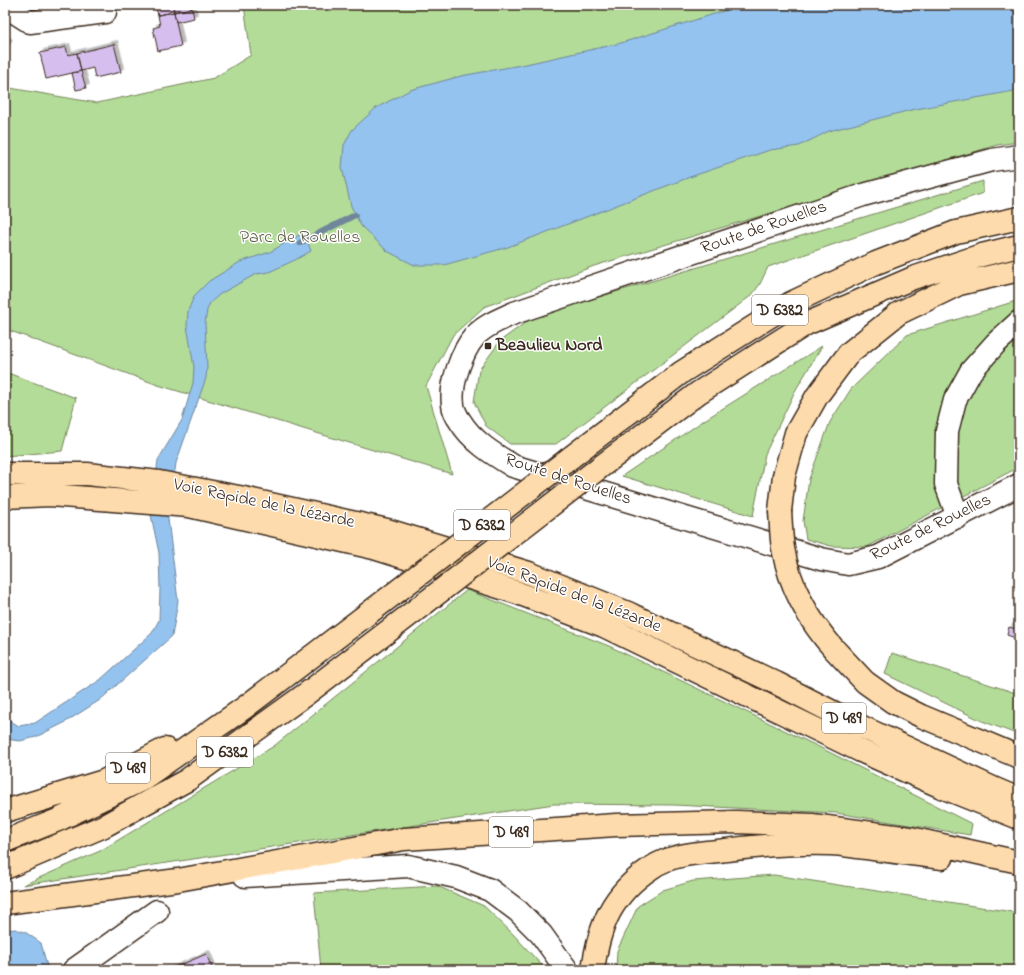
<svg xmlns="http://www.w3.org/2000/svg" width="1024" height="975" viewBox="0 0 1024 975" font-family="'Indie Flower',sans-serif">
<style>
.green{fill:#b3dc98;stroke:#77835b}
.water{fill:#94c3ef;stroke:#70869b}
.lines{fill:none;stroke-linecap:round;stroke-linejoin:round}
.stream{stroke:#70869b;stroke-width:6}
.building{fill:#d6bfef;stroke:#3b2a1e;filter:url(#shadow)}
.minor-casing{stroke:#3b2a1e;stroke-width:25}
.highway-casing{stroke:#3b2a1e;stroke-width:25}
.minor{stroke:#fff;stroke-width:22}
.highway{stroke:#fedbac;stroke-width:22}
.highway-bridge-casing{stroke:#3b2a1e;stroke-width:25;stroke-linecap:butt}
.highway-bridge{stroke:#fedbac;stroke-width:22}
.poi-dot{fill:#3b2a1e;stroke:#fff;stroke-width:1.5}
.labels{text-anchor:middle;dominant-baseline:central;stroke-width:3;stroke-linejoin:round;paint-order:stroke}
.shield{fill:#fff;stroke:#766a62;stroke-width:1}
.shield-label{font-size:17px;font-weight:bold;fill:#3b2a1e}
.street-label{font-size:18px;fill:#3b2a1e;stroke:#fff}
.park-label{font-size:18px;fill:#5f5f43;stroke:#fff}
.poi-label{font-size:18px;font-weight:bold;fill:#3b2a1e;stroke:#fff;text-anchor:start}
</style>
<defs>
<filter id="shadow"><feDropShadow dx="3.5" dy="-3.5" stdDeviation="0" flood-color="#0004"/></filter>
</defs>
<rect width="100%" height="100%" fill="#fff"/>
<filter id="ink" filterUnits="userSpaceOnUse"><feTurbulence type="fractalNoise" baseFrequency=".025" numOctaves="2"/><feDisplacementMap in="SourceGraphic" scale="8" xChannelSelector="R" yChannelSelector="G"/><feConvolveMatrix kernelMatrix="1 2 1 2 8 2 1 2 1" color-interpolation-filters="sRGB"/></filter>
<g filter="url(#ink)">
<path class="green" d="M 244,5 L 1019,5 L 1019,142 L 997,145 L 594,266 L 484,307 L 453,335 L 426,386 L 452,474 L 158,385 L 5,329 L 5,84 L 10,88 L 97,103 L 214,78 L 251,55 Z
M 983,181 L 983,193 L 768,267 L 760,284 L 752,295 L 556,444 L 510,444 L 486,426 L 474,402 L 479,370 L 500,341 L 533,317 Z
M 1019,300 L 1019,467 L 867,547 L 831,546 L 806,539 L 803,521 L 809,479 L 830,422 L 851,389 L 907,335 Z
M 822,346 L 795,391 L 765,454 L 753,516 L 622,476 L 706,419 Z
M 5,372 L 76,398 L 62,451 L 5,456 Z
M 467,590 L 609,646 L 817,746 L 972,824 L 970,835 L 836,813 L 674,805 L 554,804 L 23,885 L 100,851 L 274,746 Z
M 892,653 L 1019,694 L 1019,735 L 982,721 L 885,674 Z
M 774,875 L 1019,913 L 1019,970 L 616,970 L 617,951 L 638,906 L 663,890 L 693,881 Z
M 437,886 L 484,906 L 512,933 L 546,970 L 321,970 L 314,893 Z"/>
<path class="water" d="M 743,5 L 1019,5 L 1019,90 L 911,110 L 829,131 L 799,146 L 770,150 L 690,177 L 508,247 L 444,265 L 414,265 L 387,251 L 361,226 L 351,206 L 342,168 L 344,145 L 352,130 L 376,108 L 410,90 L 461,76 L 526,64 L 621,43 Z
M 304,232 L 311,251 L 295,260 L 269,272 L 256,274 L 220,294 L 210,303 L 207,310 L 205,323 L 207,367 L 206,378 L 176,463 L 168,519 L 178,601 L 172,636 L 100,700 L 64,723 L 36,737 L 20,741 L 5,739 L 5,718 L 19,726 L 35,723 L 100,680 L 152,633 L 159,620 L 160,589 L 159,553 L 151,515 L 158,460 L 182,420 L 193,383 L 194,367 L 187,326 L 188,311 L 194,296 L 209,281 L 240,262 L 270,252 Z
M 15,929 L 25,932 L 41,943 L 48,970 L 5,970 L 5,930 Z"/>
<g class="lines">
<path class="stream" d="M 300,243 L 355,215"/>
</g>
<path class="building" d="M 155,5 L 173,5 L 174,12 L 158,15 Z
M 173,5 L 191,5 L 192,8 L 174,12 Z
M 192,8 L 194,18 L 176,22 L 174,12 Z
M 174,12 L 181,46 L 158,51 L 153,28 L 160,26 L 158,15 Z
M 5,40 L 9,43 L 5,49 Z
M 114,44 L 121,72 L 95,78 L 93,68 L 81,71 L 77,53 Z
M 66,47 L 68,55 L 77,53 L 81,71 L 46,79 L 40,53 Z
M 81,71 L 86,88 L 76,90 L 72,73 Z
M 1009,627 L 1019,630 L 1018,639 L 1007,635 Z
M 206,954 L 213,970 L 169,970 Z"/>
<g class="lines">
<defs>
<path id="minor" d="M 5,6 L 30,22 L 105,12
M 1019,156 L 992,160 L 863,195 L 514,313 C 501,319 485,325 475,336 C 462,351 450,384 453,404 C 453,409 457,417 460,421 C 472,441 493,454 513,466 L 821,559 L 848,564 L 878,557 L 1019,485
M 958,517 L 946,484 L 947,431 L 955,400 L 971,371 L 996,343 L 1019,322
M 245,876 L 408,866 L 456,877 L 490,890 L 518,911 L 541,934 L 567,970
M 74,970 L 157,911"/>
<path id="highway" d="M 570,458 L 682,372 L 791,303 L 876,263 L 956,232 L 1019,218
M 599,468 L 698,393 L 806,324 L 913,278 L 982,255 L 1019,246
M 5,474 L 87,474 L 159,482 L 239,497 L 387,530 L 529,573 L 628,613 L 776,683 L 858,725 L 995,789 L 1019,799
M 5,497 L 50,495 L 189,506 L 374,548 L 518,593 L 604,626 L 861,751 L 944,788 L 1019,818
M 780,511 L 784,476 L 796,433 L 817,396 L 849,353 L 899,313 L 959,284 L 1019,270
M 834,649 L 865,682 L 893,702 L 921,716 L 1019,757
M 5,811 L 104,781 L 165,749
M 5,841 L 58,820 L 141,780 L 244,708 L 395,593
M 5,868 L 104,826 L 187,780 L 306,694 L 425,603
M 5,903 L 178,880 L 404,839 L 616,825 L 737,822 L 812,825 L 910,838 L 1019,862
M 593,970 C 599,925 612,894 651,868 C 669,855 696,853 718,851 C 755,846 793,843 830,844 C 842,844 854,847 866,848 C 891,852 917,855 942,858"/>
</defs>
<use href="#minor" class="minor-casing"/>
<use href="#highway" class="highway-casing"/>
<use href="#minor" class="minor"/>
<use href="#highway" class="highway"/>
<defs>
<path id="highway-bridge" d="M 780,511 C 781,523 781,536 783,548 C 789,585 809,621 834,649
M 395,593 L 570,458
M 425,603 L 599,468"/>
</defs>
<use href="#highway-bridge" class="highway-bridge-casing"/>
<use href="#highway-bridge" class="highway-bridge"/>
</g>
</g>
<rect class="poi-dot" x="484" y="342" width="8" height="8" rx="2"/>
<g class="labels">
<g class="shield">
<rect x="752" y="295" width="56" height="30" rx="3"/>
<rect x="454" y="510" width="56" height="30" rx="3"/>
<rect x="822" y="703" width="44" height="30" rx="3"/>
<rect x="197" y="737" width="56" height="30" rx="3"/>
<rect x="106" y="753" width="44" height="30" rx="3"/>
<rect x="489" y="817" width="44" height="30" rx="3"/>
</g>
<g class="shield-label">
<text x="780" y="310">D 6382</text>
<text x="482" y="525">D 6382</text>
<text x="844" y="718">D 489</text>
<text x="225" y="752">D 6382</text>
<text x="128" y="768">D 489</text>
<text x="511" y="832">D 489</text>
</g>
<g class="street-label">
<text transform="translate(764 228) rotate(-19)">Route de Rouelles</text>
<text transform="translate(568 480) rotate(18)">Route de Rouelles</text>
<text transform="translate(264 504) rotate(12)">Voie Rapide de la Lézarde</text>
<text transform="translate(931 528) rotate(-26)">Route de Rouelles</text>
<text transform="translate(574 595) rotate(21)">Voie Rapide de la Lézarde</text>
</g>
<g class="park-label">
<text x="300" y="238">Parc de Rouelles</text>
</g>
<g class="poi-label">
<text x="496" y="346">Beaulieu Nord</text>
</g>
</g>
<rect width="1024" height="975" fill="none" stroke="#fff" stroke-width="20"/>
<rect x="10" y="10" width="1004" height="955" fill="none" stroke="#3b2a1e" stroke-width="1.5" filter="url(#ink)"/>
</svg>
